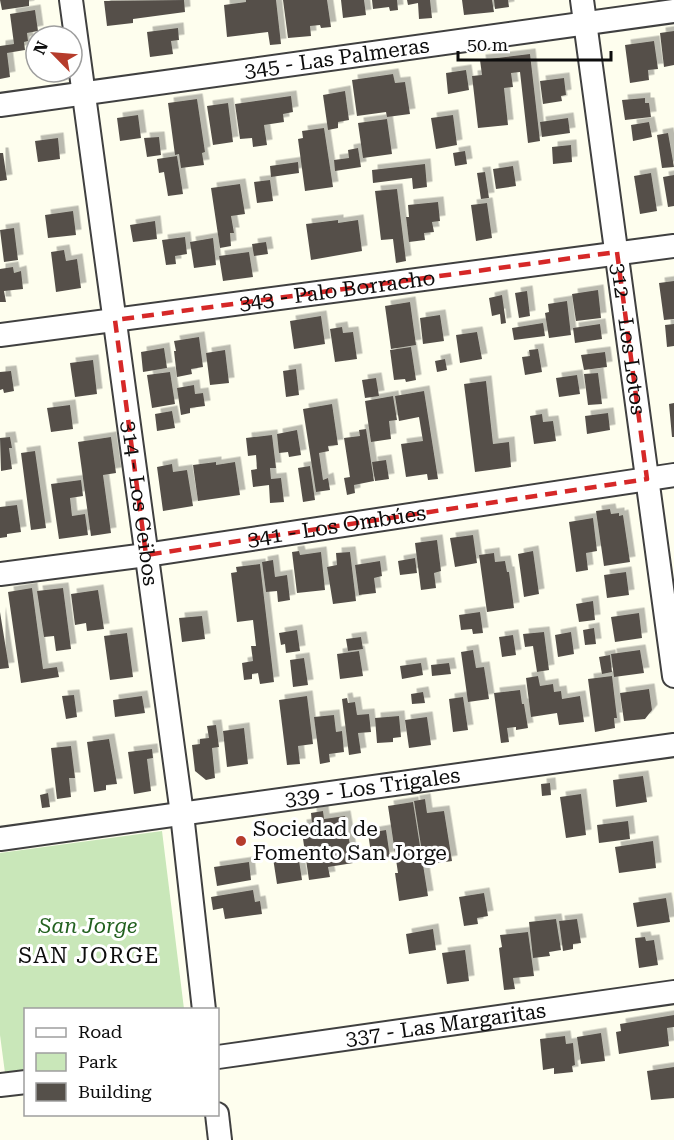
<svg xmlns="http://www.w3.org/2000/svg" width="674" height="1140" viewBox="0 0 674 1140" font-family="'Roboto Serif',serif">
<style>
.green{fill:#c9e7b9}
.building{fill:#55504a;filter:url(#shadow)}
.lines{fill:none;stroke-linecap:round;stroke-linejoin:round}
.street-casing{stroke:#404040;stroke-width:26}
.street{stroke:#fff;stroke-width:22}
.marked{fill:none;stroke:#d62828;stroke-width:4.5;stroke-dasharray:12 8;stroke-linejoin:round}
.poi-dot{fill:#b63c2b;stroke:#fff;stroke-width:2}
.labels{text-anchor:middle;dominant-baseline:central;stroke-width:6;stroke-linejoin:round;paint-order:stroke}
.street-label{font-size:21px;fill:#0d0d0d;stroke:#fff}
.poi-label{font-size:21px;fill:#0d0d0d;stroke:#fff;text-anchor:start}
.park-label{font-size:21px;font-style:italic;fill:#236120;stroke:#fff}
.neighbourhood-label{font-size:22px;letter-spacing:1.5px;fill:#0d0d0d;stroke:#fff}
</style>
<defs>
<filter id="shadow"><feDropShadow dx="5.5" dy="-5.5" stdDeviation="0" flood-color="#0004"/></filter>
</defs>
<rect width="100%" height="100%" fill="#fefeee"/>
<path class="green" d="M 162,831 L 184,1009 L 26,1010 L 25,1070 L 5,1073 L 0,1035 L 0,853 Z"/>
<path class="building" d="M 0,0 L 29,0 L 29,6 L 2,10 Z
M 184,0 L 185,12 L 133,19 L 133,23 L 107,26 L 104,1 Z
M 246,0 L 276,0 L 281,44 L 270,45 L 268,32 L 227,37 L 224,5 L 246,2 Z
M 283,0 L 327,0 L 331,27 L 321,28 L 320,25 L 310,26 L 311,36 L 288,38 Z
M 341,0 L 364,0 L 366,15 L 343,18 Z
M 372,0 L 397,0 L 398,10 L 390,11 L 389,7 L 373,9 Z
M 407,0 L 430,0 L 432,18 L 419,19 L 418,3 L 408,5 Z
M 462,0 L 492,0 L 494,12 L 464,15 Z
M 494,0 L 508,0 L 509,7 L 495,9 Z
M 35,10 L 38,31 L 27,33 L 28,41 L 24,42 L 25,50 L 7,53 L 10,77 L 0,79 L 0,46 L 14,44 L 10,14 Z
M 178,28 L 179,40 L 171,41 L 173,54 L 150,57 L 147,32 Z
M 674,31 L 674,65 L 664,67 L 660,33 Z
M 654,41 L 658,69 L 648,70 L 649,80 L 630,83 L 625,45 Z
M 530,54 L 540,141 L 528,143 L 520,72 L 511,73 L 513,87 L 504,88 L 508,125 L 478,128 L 472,76 L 482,75 L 480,60 Z
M 466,70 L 469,90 L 448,94 L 446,73 Z
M 393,74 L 395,83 L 405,82 L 410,114 L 387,117 L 386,112 L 357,116 L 352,80 Z
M 564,78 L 566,95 L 561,96 L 562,101 L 543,104 L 540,81 Z
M 345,91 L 349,120 L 338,122 L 338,128 L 328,130 L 323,95 Z
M 291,96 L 293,112 L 283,114 L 284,122 L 264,125 L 267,145 L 253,147 L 252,138 L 240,139 L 235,104 Z
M 645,98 L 645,103 L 649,103 L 651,117 L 625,120 L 622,100 Z
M 197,99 L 205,152 L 202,153 L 204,165 L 181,168 L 179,154 L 175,155 L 168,103 Z
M 228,103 L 233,142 L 213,145 L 207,106 Z
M 138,115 L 141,138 L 120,141 L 117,118 Z
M 453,115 L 457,145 L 436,149 L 431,118 Z
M 568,118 L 570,133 L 542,137 L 540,122 Z
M 387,119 L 392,154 L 363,158 L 358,123 Z
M 649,122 L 652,137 L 633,141 L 631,125 Z
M 324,128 L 333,187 L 305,191 L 298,139 L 303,138 L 302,131 Z
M 668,133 L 674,167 L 662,168 L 657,135 Z
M 159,137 L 161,155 L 147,157 L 144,138 Z
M 58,138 L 60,159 L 38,162 L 35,141 Z
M 571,145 L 572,162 L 553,164 L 552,147 Z
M 358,148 L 361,167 L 335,171 L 334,160 L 349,158 L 348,150 Z
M 465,151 L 467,164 L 455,166 L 453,153 Z
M 0,153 L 3,153 L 7,180 L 0,181 Z
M 177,156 L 183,194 L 168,196 L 164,172 L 159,173 L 157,159 Z
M 298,162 L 299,173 L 271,177 L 270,166 Z
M 425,164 L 427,187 L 413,189 L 412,178 L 373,183 L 372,170 Z
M 513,166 L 516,186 L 496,189 L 493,169 Z
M 485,172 L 489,198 L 481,199 L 477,173 Z
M 651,173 L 657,211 L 640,214 L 634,176 Z
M 674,175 L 674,206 L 668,207 L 663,177 Z
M 270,180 L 273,201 L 257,203 L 254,182 Z
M 240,184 L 245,214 L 231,216 L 234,233 L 230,233 L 231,246 L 220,248 L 211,188 Z
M 397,189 L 406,261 L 396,263 L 393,239 L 381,240 L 375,191 Z
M 438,202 L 440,221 L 432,222 L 434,232 L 424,233 L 425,240 L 409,242 L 406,217 L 409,217 L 408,205 Z
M 487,203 L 492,238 L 476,241 L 471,205 Z
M 73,211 L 76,235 L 48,238 L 45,215 Z
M 338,220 L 338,223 L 358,220 L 362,251 L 311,260 L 306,224 Z
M 155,221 L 157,239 L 133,242 L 130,225 Z
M 14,228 L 18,260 L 4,262 L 0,230 Z
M 185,237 L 187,254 L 175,256 L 176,264 L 166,265 L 162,240 Z
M 213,238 L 216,265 L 194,268 L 190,242 Z
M 266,242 L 268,254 L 254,256 L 252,244 Z
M 64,250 L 66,261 L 77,259 L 81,288 L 56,292 L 51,252 Z
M 249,252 L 253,277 L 223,281 L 219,256 Z
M 13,267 L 14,273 L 21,271 L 23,289 L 4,291 L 6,302 L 0,302 L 0,269 Z
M 674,281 L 674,319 L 664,320 L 659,283 Z
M 598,290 L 601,318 L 576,321 L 572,294 Z
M 527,291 L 530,316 L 519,318 L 515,293 Z
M 502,295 L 506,323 L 501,324 L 500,314 L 492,316 L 489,298 Z
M 567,301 L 571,335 L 549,338 L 545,313 L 549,312 L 548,304 Z
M 410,302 L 416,345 L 391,349 L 385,306 Z
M 440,315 L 444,341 L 423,344 L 420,318 Z
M 321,316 L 325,344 L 294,349 L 290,321 Z
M 543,323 L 545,336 L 514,340 L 512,328 Z
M 600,324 L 602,339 L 575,343 L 573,328 Z
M 674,324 L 674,346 L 667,347 L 665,325 Z
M 342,327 L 343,333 L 353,332 L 357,359 L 335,362 L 330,329 Z
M 477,332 L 482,359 L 460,363 L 456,335 Z
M 199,337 L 203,367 L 191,369 L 192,374 L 177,377 L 174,351 L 176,351 L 174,341 Z
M 411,347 L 416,380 L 406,382 L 405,379 L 394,380 L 390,350 Z
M 164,348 L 167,368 L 143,372 L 141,352 Z
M 538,349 L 542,372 L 525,375 L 522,357 L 530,356 L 529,350 Z
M 225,350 L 229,383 L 210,385 L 206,353 Z
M 605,352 L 607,367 L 584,370 L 581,355 Z
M 445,359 L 447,370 L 437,372 L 435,361 Z
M 93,360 L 97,394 L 75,397 L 70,363 Z
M 296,369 L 299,395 L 286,397 L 283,371 Z
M 11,371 L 14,391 L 4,393 L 3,389 L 0,390 L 0,372 Z
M 170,372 L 175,404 L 152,408 L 147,375 Z
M 598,373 L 602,404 L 588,405 L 584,374 Z
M 577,375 L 580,394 L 559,397 L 556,378 Z
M 376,378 L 379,396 L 365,398 L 362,380 Z
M 486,381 L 493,444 L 509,442 L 511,467 L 475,472 L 464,384 Z
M 194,385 L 195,394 L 203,393 L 205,406 L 190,408 L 190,413 L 181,415 L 177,388 Z
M 424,391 L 438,479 L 428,480 L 427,474 L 406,477 L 401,444 L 423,441 L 419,417 L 399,421 L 395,396 Z
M 393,396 L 397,420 L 389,421 L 391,439 L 371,442 L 365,401 Z
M 674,403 L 674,437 L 672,437 L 669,404 Z
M 332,404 L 338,445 L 328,446 L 329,451 L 319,453 L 323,480 L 328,478 L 330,490 L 316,492 L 303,409 Z
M 70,405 L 73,429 L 51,432 L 47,408 Z
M 172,411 L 175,428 L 157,431 L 155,414 Z
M 608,413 L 610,430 L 587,434 L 585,416 Z
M 542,414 L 543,422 L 553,421 L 556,441 L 534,444 L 530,416 Z
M 366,429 L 374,481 L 354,485 L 355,493 L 347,495 L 344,478 L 350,477 L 344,438 L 360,436 L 359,430 Z
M 297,430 L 301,455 L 289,457 L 288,452 L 279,453 L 277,434 Z
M 272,435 L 276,468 L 270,468 L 271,479 L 281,478 L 284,502 L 270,503 L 269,485 L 253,487 L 251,470 L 257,469 L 256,455 L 248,456 L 246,438 Z
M 10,437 L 12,448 L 9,448 L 12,469 L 1,471 L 0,438 Z
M 111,437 L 116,473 L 103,475 L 111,533 L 91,536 L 78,442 Z
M 35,451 L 46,528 L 31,530 L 21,453 Z
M 386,460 L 389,479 L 375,481 L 372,462 Z
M 216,462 L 216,465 L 235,462 L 240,495 L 198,501 L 193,465 Z
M 172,464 L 173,472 L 187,470 L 193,506 L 163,511 L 157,467 Z
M 310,466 L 315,500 L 303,502 L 298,468 Z
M 81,480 L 83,496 L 70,498 L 72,516 L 85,514 L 88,535 L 59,539 L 51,484 Z
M 17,505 L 21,532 L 7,534 L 7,537 L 0,538 L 0,507 Z
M 610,509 L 611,514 L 619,513 L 619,516 L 623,515 L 630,562 L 604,566 L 596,511 Z
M 593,518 L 597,551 L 586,553 L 588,570 L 576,572 L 569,522 Z
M 473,535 L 477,563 L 455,567 L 450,538 Z
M 437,540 L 441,571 L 434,573 L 436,588 L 421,590 L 415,543 Z
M 299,551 L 300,555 L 321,552 L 325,590 L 297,593 L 292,552 Z
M 533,551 L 539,594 L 524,597 L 518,554 Z
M 350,552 L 356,601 L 333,604 L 327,567 L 337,565 L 336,553 Z
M 494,553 L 495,562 L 505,561 L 507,572 L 509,572 L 514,608 L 487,612 L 479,555 Z
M 415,558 L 417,573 L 400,575 L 398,561 Z
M 273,560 L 275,577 L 287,575 L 290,600 L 278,602 L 277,591 L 266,592 L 262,562 Z
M 380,561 L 382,576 L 374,578 L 376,593 L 359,595 L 355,565 Z
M 260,564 L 274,682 L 260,684 L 258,673 L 252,674 L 252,679 L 244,680 L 242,663 L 253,661 L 251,646 L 256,646 L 253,620 L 237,622 L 231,573 L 237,572 L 236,567 Z
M 626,572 L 629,595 L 607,598 L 604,575 Z
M 32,588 L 43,669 L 57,667 L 59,677 L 21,683 L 8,592 Z
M 63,588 L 71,649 L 56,651 L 54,636 L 44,637 L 37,591 Z
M 98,590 L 104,629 L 87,631 L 86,623 L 75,625 L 71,594 Z
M 593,601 L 595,620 L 579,622 L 576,604 Z
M 0,612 L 9,668 L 0,669 Z
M 480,612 L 483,633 L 473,634 L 472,629 L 461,630 L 459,615 Z
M 639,613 L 642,638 L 615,642 L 611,617 Z
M 202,616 L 205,639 L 182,642 L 179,618 Z
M 594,628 L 596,644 L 585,645 L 583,630 Z
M 297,630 L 300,651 L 286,653 L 285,644 L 281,645 L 279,633 Z
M 544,632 L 549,670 L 537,672 L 533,646 L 525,647 L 523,634 Z
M 571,632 L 574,654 L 558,657 L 555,635 Z
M 127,633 L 133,677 L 110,680 L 104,636 Z
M 513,635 L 516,655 L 502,657 L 499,637 Z
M 361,637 L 363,649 L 348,651 L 346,639 Z
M 473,650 L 476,668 L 484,667 L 489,699 L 468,702 L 461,652 Z
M 640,650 L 644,673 L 614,677 L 611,654 Z
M 359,651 L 363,676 L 340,679 L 337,654 Z
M 610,655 L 612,672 L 602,674 L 599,657 Z
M 304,658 L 308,685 L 293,687 L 290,660 Z
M 421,663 L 423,675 L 402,679 L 400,666 Z
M 449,663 L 451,674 L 432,676 L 431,665 Z
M 538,676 L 540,686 L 553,684 L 554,692 L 561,691 L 562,699 L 580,696 L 584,722 L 559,725 L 557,713 L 531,717 L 526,678 Z
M 612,676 L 617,718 L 614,718 L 615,728 L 595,732 L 588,679 Z
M 649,689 L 652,710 L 645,719 L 624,721 L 620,693 Z
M 520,690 L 522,704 L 524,704 L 528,728 L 516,730 L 516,727 L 507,728 L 509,742 L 501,743 L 494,693 Z
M 423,692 L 425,703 L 412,704 L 411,694 Z
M 74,695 L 77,717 L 66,719 L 62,696 Z
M 142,696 L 145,713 L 115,717 L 113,700 Z
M 307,696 L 313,744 L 298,746 L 300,764 L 287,765 L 279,700 Z
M 463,697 L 468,730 L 453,732 L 449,699 Z
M 347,698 L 348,703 L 355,702 L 357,715 L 369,714 L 371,732 L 358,733 L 361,753 L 349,755 L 342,699 Z
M 334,715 L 336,732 L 342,731 L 344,752 L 329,754 L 330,762 L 320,764 L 314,717 Z
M 399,716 L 401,737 L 393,738 L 393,742 L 377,743 L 375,718 Z
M 427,717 L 431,745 L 409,748 L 405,720 Z
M 216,725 L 219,747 L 212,748 L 215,778 L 206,780 L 195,771 L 192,745 L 200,744 L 200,739 L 209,738 L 207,726 Z
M 244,728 L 248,764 L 227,767 L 223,731 Z
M 109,739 L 117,784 L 106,785 L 106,790 L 94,792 L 87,742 Z
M 71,746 L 75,778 L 69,778 L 71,797 L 57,799 L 51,748 Z
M 152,749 L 153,758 L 147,759 L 151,791 L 134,794 L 128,752 Z
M 643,776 L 647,802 L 616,807 L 613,780 Z
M 550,783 L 551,795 L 542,796 L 541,784 Z
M 48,793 L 50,807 L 42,808 L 40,795 Z
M 581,794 L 586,835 L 566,838 L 560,797 Z
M 425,799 L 427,813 L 444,811 L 452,861 L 424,865 L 414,801 Z
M 413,802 L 428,896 L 399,901 L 395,873 L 398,873 L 388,806 Z
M 323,811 L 324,819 L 345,816 L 353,863 L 328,867 L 330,877 L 309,880 L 301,825 L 312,824 L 311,813 Z
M 628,821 L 630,839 L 599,843 L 597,825 Z
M 386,830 L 390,857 L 372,860 L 368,833 Z
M 653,841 L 656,868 L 619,873 L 615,847 Z
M 298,854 L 302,880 L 277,884 L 273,858 Z
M 249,862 L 251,880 L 217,886 L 214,867 Z
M 253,890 L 255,902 L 260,901 L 262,914 L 225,919 L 223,908 L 213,910 L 211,897 Z
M 484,893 L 488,916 L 477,918 L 478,924 L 464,926 L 459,897 Z
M 666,898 L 670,922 L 637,927 L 633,903 Z
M 556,919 L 561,950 L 549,952 L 550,956 L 533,958 L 529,922 Z
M 577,919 L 581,943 L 573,944 L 573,949 L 563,951 L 559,921 Z
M 433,929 L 436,950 L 409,954 L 406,934 Z
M 528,932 L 534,976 L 513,978 L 515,989 L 504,990 L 499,948 L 502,947 L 500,935 Z
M 645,937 L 646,941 L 654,940 L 658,965 L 639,968 L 635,938 Z
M 465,950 L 469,981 L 447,984 L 442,953 Z
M 674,1015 L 674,1027 L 667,1028 L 669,1046 L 619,1054 L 616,1032 L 621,1031 L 620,1024 Z
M 601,1033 L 605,1061 L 581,1064 L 577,1037 Z
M 565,1036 L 566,1044 L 573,1043 L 575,1065 L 572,1066 L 573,1072 L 554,1074 L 554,1068 L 543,1070 L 540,1039 Z
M 674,1067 L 674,1098 L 651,1100 L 647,1071 Z"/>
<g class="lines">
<defs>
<g id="street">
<path id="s1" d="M 71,0 L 182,814 L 204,1010"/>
<path id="s2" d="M 582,0 L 674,676"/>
<path id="s3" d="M 0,105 L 674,11"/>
<path id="s4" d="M 0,335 L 674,246"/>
<path id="s5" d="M 0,574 L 146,555 L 674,475"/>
<path id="s6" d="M 0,839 L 674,745"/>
<path id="s7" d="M 218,1057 L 674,992"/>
<path d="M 0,1085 L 26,1082"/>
<path d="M 217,1114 L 220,1140"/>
</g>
</defs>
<use href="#street" class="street-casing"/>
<use href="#street" class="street"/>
</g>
<path class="marked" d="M 617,252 L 647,479 L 146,555 L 115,320 Z"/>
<circle class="poi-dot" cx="241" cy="841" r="6"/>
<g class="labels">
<g class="street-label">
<text stroke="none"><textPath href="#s3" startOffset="340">345 - Las Palmeras</textPath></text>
<text stroke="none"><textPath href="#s4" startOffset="340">343 - Palo Borracho</textPath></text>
<text stroke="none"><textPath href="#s2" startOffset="342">312 - Los Lotos</textPath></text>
<text stroke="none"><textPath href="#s1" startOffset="508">314 - Los Ceibos</textPath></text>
<text stroke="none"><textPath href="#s5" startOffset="340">341 - Los Ombúes</textPath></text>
<text stroke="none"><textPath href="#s6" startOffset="376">339 - Los Trigales</textPath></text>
<text stroke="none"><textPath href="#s7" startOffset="230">337 - Las Margaritas</textPath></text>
</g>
<g class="poi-label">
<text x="253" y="829">Sociedad de<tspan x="253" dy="24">Fomento San Jorge</tspan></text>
</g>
<g class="park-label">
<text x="88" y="926">San Jorge</text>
</g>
<g class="neighbourhood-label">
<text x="89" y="955">SAN JORGE</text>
</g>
</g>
<rect x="24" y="1008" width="195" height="108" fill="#ffffff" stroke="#9e9e9e" stroke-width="1.5"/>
<rect x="36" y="1028" width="30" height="9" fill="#ffffff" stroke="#9e9e9e" stroke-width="1.5"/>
<text x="78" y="1038" font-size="18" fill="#0d0d0d">Road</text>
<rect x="36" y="1053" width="30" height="18" fill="#c9e7b9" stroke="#9e9e9e" stroke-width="1.5"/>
<text x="78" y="1068" font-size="18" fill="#0d0d0d">Park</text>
<rect x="36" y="1083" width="30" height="18" fill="#55504a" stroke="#9e9e9e" stroke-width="1.5"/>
<text x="78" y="1098" font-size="18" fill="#0d0d0d">Building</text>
<g transform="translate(54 54) rotate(295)"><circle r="28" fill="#ffffff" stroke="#9e9e9e" stroke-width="1.5"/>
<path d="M0-4.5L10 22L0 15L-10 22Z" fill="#b63c2b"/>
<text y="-9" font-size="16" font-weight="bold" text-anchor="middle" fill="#0d0d0d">N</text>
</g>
<path d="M458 51v9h153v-9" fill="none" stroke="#0d0d0d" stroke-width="3"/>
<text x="467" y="51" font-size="18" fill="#0d0d0d" stroke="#ffffff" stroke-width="4.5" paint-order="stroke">50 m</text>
</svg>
